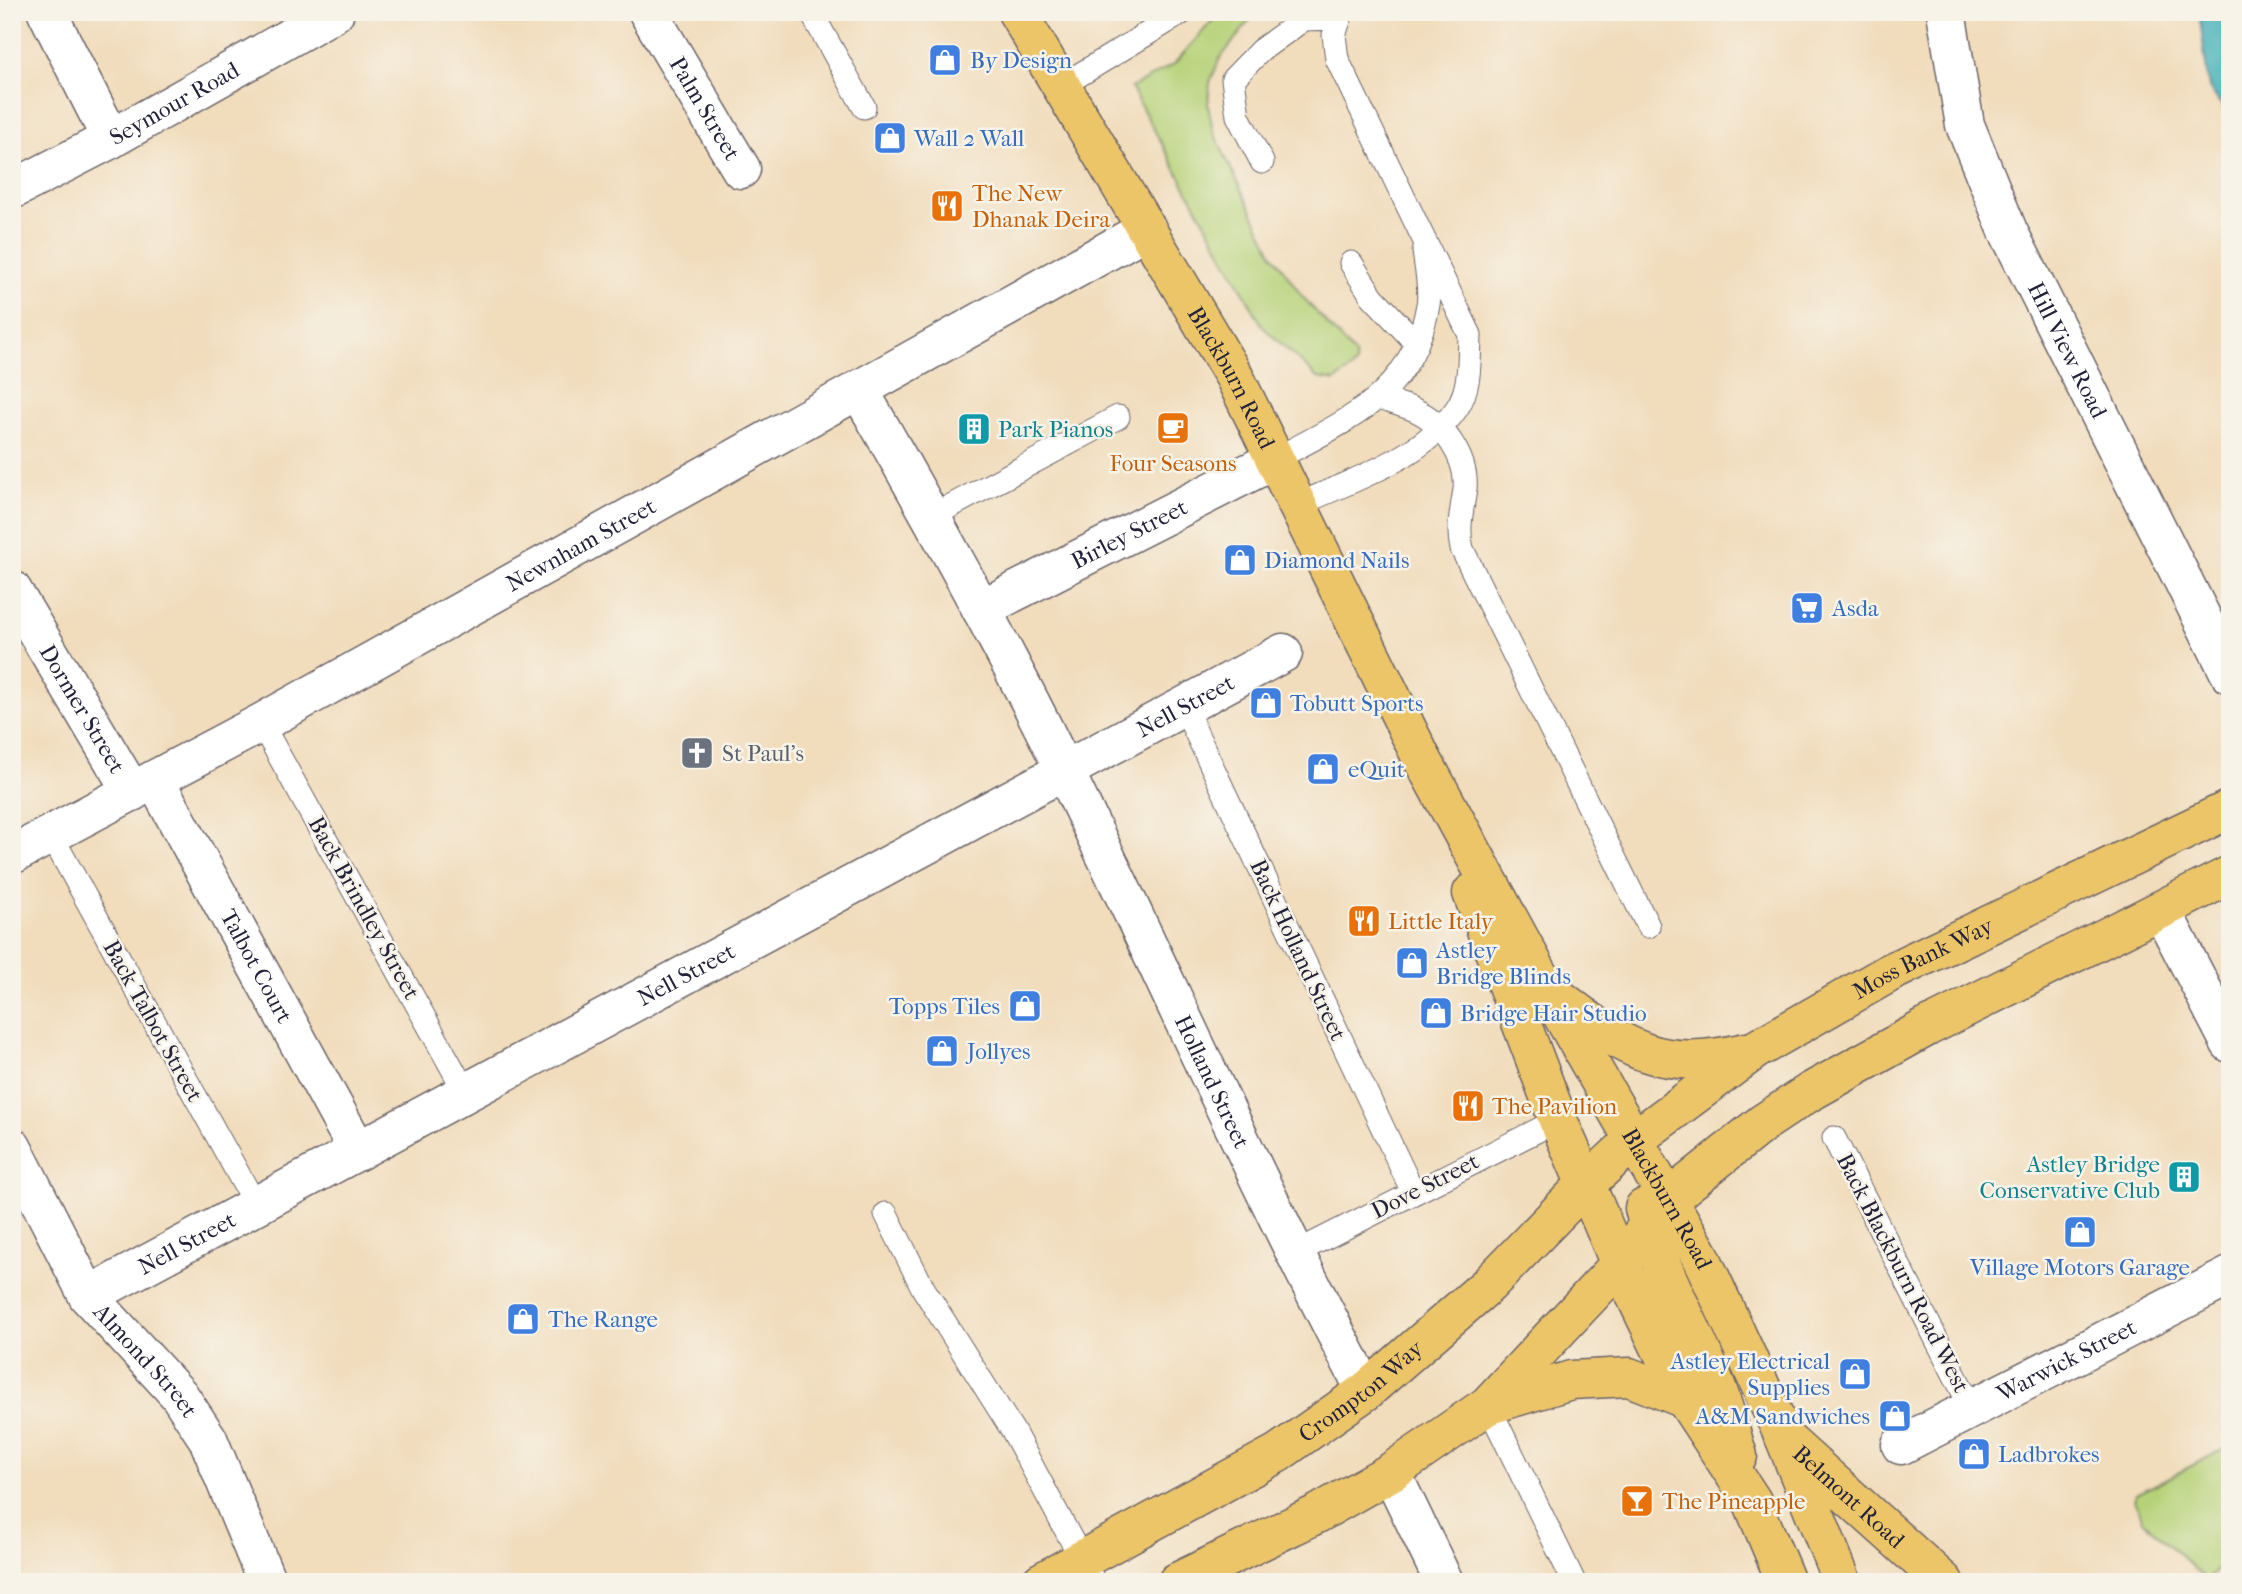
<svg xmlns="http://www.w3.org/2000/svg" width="2242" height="1594" viewBox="0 0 2242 1594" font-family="'IM FELL French Canon',serif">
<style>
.green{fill:#b6d278;stroke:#6c7a5a;stroke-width:2}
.water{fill:#3eafb8;stroke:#30687a;stroke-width:2}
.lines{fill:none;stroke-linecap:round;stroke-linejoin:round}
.service-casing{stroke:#6a6368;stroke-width:25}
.minor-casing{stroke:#6a6368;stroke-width:41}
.primary-casing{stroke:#6a6368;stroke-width:41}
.trunk-casing{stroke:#6a6368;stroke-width:41}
.service{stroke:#fff;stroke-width:23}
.minor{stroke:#fff;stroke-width:38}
.primary{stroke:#edc569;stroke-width:38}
.trunk{stroke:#edc569;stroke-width:38}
.labels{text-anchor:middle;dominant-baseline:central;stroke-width:5;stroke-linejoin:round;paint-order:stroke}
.shop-label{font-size:23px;fill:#366cbe;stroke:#f7f3e8;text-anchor:start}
.street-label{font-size:23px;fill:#22223b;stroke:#f7f3e8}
.food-label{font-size:23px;fill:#c56008;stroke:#f7f3e8;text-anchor:start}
.culture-label{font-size:23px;fill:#0d838f;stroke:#f7f3e8;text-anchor:start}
.worship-label{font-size:23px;fill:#5b616d;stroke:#f7f3e8;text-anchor:start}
</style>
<rect width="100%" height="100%" fill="#f7f3e8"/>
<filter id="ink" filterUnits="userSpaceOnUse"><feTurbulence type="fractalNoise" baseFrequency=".0143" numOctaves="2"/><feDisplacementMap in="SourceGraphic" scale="14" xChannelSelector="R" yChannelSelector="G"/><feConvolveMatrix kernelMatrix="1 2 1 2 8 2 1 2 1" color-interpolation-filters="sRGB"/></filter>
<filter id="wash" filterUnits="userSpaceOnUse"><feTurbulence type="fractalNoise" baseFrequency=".00686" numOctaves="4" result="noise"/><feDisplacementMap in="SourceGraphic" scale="28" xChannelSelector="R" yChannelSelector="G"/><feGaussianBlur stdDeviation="1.57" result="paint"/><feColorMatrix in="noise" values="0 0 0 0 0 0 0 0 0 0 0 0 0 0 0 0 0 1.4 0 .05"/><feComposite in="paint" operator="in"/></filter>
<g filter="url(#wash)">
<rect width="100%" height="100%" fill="#f1dcbb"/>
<path class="green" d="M 1220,12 L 1256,12 L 1219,60 L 1210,82 L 1208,105 L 1213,131 L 1272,253 L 1302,296 L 1355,355 L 1356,365 L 1335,381 L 1318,378 L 1263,327 L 1131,88 L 1174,64 Z
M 2230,1446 L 2230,1564 L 2216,1571 L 2207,1581 L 2143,1520 L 2135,1500 L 2137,1494 Z"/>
<path class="water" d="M 2199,12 L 2230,12 L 2230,117 L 2209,88 Z"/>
</g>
<g filter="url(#ink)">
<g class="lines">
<defs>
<path id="service" d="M 811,12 L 864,107
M 1061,86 L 1183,12
M 1262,162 L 1238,116 L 1233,79 L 1261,50 L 1304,19 L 1340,18
M 1351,263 L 1372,296 L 1416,343
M 1378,398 C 1390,402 1403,405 1415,410 C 1443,422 1468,459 1465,489 C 1462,511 1457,527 1462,549 L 1648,926
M 1276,459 C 1348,419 1412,396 1428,305 C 1431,289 1426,268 1424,251
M 1298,505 C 1351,480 1422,459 1457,408 C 1471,387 1469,359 1470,335 L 1337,59 L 1334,35 L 1342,12
M 932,516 L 1118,417
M 1184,707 L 1413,1192
M 261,723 L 466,1093
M 51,835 L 256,1206
M 1834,1138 L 1972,1409
M 886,1214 L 923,1288 L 1013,1431 L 1094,1582
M 1293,1254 L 1558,1120
M 1488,1405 L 1574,1582"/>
<g id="minor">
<path d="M 47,12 L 111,139"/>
<path id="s1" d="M 648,12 L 741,169"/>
<path id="s2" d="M 1946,12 L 1965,125 L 2008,231 L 2230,674"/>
<path id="s3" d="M 12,190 L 111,139 L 335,12"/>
<path id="s4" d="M 859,390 C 931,515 1002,642 1065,772 C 1166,978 1258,1188 1366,1391"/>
<path id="s5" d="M 12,590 L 132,792"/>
<path id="s6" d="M 981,609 L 1276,459"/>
<path id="s7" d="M 155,780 L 358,1151"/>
<path id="s8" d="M 12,855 L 261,723 L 1147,229"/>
<path d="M 2162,911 L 2230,1043"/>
<path id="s9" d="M 12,1147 L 88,1296 L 179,1395 L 208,1439 L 267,1582"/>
<path id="s10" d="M 88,1296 L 1283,653"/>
<path id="s11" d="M 1901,1445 L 2230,1276"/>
<path d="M 1391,1472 L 1444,1582"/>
</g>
<g id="primary">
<path id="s12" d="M 1785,1439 L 1944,1582"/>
</g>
<g id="trunk">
<path id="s13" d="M 1017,12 L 1234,376 L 1421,757 L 1547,989 L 1701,1257 L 1785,1439 L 1842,1582"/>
<path d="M 1472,893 L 1558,1120 L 1620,1264 L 1685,1399 L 1752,1501 L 1786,1582"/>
<path d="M 1559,998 C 1628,1051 1658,1072 1746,1052"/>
<path d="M 1644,1208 C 1658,1272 1694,1328 1717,1388 C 1725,1410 1731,1433 1738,1456"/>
<path d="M 1489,1405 L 1571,1380 L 1629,1377 L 1685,1399"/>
<path id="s14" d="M 1041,1582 L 1278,1453 L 1366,1391 L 1489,1284 L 1587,1183 L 1634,1140 L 1755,1050 L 1891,972 L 2230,809"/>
<path d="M 1177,1582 L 1317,1514 L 1391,1472 L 1488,1405 L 1620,1264 L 1666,1201 L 1763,1123 L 1810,1092 L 1927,1027 L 2230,875"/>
</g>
</defs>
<use href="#service" class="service-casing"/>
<use href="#minor" class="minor-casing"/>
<use href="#primary" class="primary-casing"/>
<use href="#trunk" class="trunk-casing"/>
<use href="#service" class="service"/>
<use href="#minor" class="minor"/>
<use href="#primary" class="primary"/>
<use href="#trunk" class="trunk"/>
</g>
</g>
<defs>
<symbol id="shop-square" viewBox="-11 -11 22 22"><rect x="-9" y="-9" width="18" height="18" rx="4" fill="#3f7fe0" stroke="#f7f3e8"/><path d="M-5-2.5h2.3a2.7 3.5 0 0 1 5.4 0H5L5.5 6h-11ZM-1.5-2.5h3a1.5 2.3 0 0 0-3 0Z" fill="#fff"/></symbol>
<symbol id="restaurant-square" viewBox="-11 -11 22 22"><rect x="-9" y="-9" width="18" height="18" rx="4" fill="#e8710a" stroke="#f7f3e8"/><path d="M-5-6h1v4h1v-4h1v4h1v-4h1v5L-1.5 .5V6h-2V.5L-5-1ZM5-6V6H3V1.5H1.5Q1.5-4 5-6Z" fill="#fff"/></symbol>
<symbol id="cafe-square" viewBox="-11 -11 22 22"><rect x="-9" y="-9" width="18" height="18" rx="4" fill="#e8710a" stroke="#f7f3e8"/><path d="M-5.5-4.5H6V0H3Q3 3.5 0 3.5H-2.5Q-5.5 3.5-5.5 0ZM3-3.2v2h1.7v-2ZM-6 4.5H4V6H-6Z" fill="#fff"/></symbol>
<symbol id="building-square" viewBox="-11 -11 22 22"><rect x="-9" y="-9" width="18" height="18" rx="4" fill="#0f9aa8" stroke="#f7f3e8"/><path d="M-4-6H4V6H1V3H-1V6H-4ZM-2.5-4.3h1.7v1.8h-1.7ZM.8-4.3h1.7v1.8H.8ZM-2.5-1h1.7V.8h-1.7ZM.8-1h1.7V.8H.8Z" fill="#fff"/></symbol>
<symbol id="supermarket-square" viewBox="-11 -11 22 22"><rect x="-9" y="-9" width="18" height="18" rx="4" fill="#3f7fe0" stroke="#f7f3e8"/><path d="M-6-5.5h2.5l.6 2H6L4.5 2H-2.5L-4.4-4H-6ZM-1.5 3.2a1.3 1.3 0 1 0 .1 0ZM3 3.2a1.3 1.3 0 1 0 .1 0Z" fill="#fff"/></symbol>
<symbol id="church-square" viewBox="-11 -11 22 22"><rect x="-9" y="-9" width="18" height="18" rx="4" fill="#6b7280" stroke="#f7f3e8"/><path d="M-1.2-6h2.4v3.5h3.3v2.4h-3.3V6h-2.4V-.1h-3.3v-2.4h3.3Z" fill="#fff"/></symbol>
<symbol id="bar-square" viewBox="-11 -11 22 22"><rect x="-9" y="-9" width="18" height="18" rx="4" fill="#e8710a" stroke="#f7f3e8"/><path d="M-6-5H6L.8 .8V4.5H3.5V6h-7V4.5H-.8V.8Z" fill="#fff"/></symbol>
</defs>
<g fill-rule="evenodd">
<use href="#shop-square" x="926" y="41" width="38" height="38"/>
<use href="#shop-square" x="871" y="119" width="38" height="38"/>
<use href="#restaurant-square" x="928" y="187" width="38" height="38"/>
<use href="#cafe-square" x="1154" y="409" width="38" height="38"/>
<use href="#building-square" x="955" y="410" width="38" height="38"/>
<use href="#shop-square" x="1221" y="541" width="38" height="38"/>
<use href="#supermarket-square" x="1788" y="589" width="38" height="38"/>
<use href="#shop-square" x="1247" y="684" width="38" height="38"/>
<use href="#church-square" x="678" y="734" width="38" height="38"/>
<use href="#shop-square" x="1304" y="750" width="38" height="38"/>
<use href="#restaurant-square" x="1345" y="902" width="38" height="38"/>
<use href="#shop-square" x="1393" y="944" width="38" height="38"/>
<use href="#shop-square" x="1006" y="987" width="38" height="38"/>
<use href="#shop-square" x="1417" y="994" width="38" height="38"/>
<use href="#shop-square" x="923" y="1032" width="38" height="38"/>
<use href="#restaurant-square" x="1449" y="1087" width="38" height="38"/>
<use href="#building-square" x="2165" y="1158" width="38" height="38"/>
<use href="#shop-square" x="2061" y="1213" width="38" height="38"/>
<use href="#shop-square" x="504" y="1300" width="38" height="38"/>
<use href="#shop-square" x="1836" y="1355" width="38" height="38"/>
<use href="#shop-square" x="1876" y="1397" width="38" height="38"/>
<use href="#shop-square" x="1955" y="1435" width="38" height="38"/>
<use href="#bar-square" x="1618" y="1482" width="38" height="38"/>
</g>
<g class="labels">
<g class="shop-label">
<text x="970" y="60">By Design</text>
<text x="914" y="138">Wall 2 Wall</text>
<text x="1264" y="560">Diamond Nails</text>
<text x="1832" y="608">Asda</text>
<text x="1290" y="703">Tobutt Sports</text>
<text x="1348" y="769">eQuit</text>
<text x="1436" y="950">Astley<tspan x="1436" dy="26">Bridge Blinds</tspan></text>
<text x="1000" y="1006" text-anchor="end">Topps Tiles</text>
<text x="1460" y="1013">Bridge Hair Studio</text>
<text x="967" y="1051">Jollyes</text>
<text x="2080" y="1267" text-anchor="middle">Village Motors Garage</text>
<text x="548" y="1319">The Range</text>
<text x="1830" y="1361" text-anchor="end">Astley Electrical<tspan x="1830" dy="26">Supplies</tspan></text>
<text x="1870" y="1416" text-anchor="end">A&amp;M Sandwiches</text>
<text x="1998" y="1454">Ladbrokes</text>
</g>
<g class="street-label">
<text stroke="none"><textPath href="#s3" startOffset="184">Seymour Road</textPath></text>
<text stroke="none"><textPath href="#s1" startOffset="112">Palm Street</textPath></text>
<text stroke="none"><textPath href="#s2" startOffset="362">Hill View Road</textPath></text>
<text stroke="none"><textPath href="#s13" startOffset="424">Blackburn Road</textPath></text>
<text stroke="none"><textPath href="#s6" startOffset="166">Birley Street</textPath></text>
<text stroke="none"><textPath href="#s8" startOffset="648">Newnham Street</textPath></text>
<text stroke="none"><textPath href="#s10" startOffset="1246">Nell Street</textPath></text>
<text stroke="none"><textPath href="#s5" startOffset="138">Dormer Street</textPath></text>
<text transform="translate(364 908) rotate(61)">Back Brindley Street</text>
<text transform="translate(1298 950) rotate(65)">Back Holland Street</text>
<text stroke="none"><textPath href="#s14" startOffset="1087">Moss Bank Way</textPath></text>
<text stroke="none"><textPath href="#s7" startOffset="212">Talbot Court</textPath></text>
<text stroke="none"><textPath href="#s10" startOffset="679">Nell Street</textPath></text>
<text transform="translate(153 1021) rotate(61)">Back Talbot Street</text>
<text stroke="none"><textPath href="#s4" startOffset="777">Holland Street</textPath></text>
<text transform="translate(1425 1186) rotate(-27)">Dove Street</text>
<text stroke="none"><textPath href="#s13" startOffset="1354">Blackburn Road</textPath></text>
<text stroke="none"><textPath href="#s10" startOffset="112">Nell Street</textPath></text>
<text transform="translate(1903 1273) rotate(63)">Back Blackburn Road West</text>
<text stroke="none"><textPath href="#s11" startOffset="186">Warwick Street</textPath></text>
<text stroke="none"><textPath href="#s9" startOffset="254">Almond Street</textPath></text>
<text stroke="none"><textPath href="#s14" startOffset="373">Crompton Way</textPath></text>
<text stroke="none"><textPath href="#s12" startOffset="86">Belmont Road</textPath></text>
</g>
<g class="food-label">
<text x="972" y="193">The New<tspan x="972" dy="26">Dhanak Deira</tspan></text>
<text x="1173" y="463" text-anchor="middle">Four Seasons</text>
<text x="1388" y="921">Little Italy</text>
<text x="1492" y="1106">The Pavilion</text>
<text x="1662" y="1501">The Pineapple</text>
</g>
<g class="culture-label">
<text x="998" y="429">Park Pianos</text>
<text x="2160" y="1164" text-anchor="end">Astley Bridge<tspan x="2160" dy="26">Conservative Club</tspan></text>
</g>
<g class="worship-label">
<text x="722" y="753">St Paul's</text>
</g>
</g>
<rect width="2242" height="1594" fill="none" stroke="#f7f3e8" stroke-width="42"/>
</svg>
